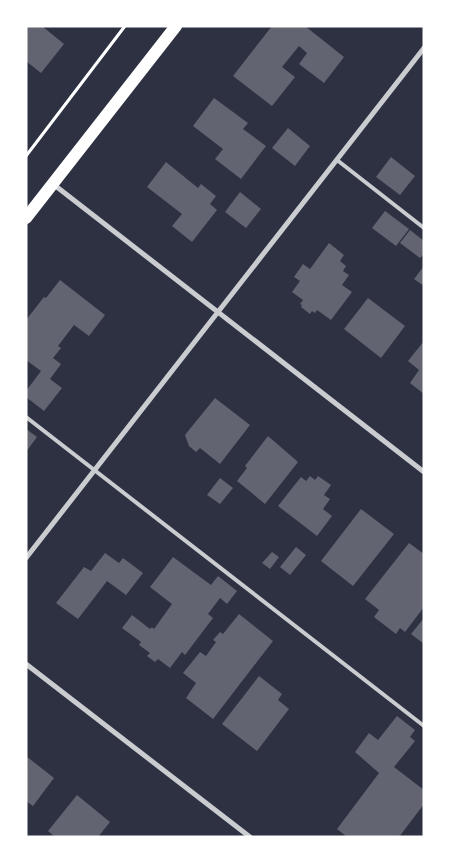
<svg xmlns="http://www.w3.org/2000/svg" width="450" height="863" viewBox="0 0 450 863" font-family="'IBM Plex Sans',sans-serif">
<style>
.building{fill:#626471}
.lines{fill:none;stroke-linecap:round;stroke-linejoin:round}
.path{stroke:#fff;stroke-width:3}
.service{stroke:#caccd0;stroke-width:4}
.minor{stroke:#caccd0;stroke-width:5}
.primary{stroke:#fff;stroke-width:12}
</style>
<rect width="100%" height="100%" fill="#2d3142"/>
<path class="building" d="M 26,26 L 42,26 L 64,44 L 41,73 L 26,61 Z
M 272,26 L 305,26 L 344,57 L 324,83 L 299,64 L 307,53 L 299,46 L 282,67 L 295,77 L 272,106 L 233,76 Z
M 214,98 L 248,123 L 243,129 L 266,146 L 241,179 L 215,159 L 223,149 L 193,126 Z
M 288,128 L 310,146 L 295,166 L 272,148 Z
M 391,157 L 415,176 L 400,195 L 376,177 Z
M 166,162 L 198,188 L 201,184 L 216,196 L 210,204 L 217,210 L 192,242 L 172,226 L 182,214 L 147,187 Z
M 240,192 L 261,209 L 246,228 L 225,212 Z
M 385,211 L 409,229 L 396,246 L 372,228 Z
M 410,230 L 424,241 L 424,254 L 420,258 L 400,243 Z
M 329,243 L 344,255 L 340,261 L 346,266 L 343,271 L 349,275 L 342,285 L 352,292 L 331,320 L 317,310 L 315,313 L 312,311 L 310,314 L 301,307 L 302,305 L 300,304 L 303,300 L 292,292 L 300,281 L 294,277 L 303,264 L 310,269 Z
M 424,266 L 424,286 L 414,279 Z
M 60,280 L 105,315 L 89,336 L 74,325 L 58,346 L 61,348 L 53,358 L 61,364 L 50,379 L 62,388 L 44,411 L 26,397 L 26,391 L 41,371 L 26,360 L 26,320 L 44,297 L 46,298 Z
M 368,298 L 405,326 L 381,358 L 344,329 Z
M 424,341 L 424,394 L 410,383 L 419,370 L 408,361 Z
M 215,398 L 250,425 L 220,464 L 200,448 L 196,452 L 189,446 L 185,435 Z
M 26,429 L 37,437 L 26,452 Z
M 268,436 L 298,462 L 265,504 L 237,481 L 247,468 L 245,466 Z
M 310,476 L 315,480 L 318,476 L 331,485 L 324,495 L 330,499 L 323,509 L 332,516 L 317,536 L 278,506 L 301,477 L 306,481 Z
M 220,478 L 233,488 L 220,504 L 207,495 Z
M 361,509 L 394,534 L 353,586 L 321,561 Z
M 409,543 L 424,554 L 424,607 L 405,632 L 400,628 L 396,634 L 374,617 L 379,610 L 365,599 Z
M 296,547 L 306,555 L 290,575 L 280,567 Z
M 272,552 L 279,557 L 270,569 L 262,563 Z
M 105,553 L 119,563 L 123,558 L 143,573 L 126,595 L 107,581 L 78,619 L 56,603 L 84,567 L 91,571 Z
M 173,557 L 211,585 L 218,576 L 237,591 L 227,604 L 220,598 L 208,614 L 213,618 L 185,655 L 182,652 L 170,668 L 158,659 L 155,662 L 147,656 L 150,653 L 139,645 L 141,642 L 122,628 L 132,615 L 150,629 L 152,627 L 154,629 L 172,604 L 150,587 Z
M 239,614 L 273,641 L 213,719 L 186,698 L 196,683 L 183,673 L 200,652 L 206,656 L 216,642 L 213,640 L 220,632 L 223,634 Z
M 424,618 L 424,644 L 411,634 Z
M 259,676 L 282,694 L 278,700 L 289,709 L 257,751 L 222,724 Z
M 397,716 L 415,730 L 410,737 L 415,741 L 394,767 L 424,790 L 424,804 L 399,837 L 347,837 L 337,829 L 379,773 L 355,752 L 369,733 L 378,740 Z
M 26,756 L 54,778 L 33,806 L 26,801 Z
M 77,795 L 110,822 L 98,837 L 55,837 L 48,831 Z"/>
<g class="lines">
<path class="path" d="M 26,156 L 125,26"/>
<path class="service" d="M 337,160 L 424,228
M 26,417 L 424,726"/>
<path class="minor" d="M 53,184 L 424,472
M 26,558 L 424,48
M 26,664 L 250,837"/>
<path class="primary" d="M 26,218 L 176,26"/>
</g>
<rect width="450" height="863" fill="none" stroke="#ffffff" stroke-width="55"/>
</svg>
